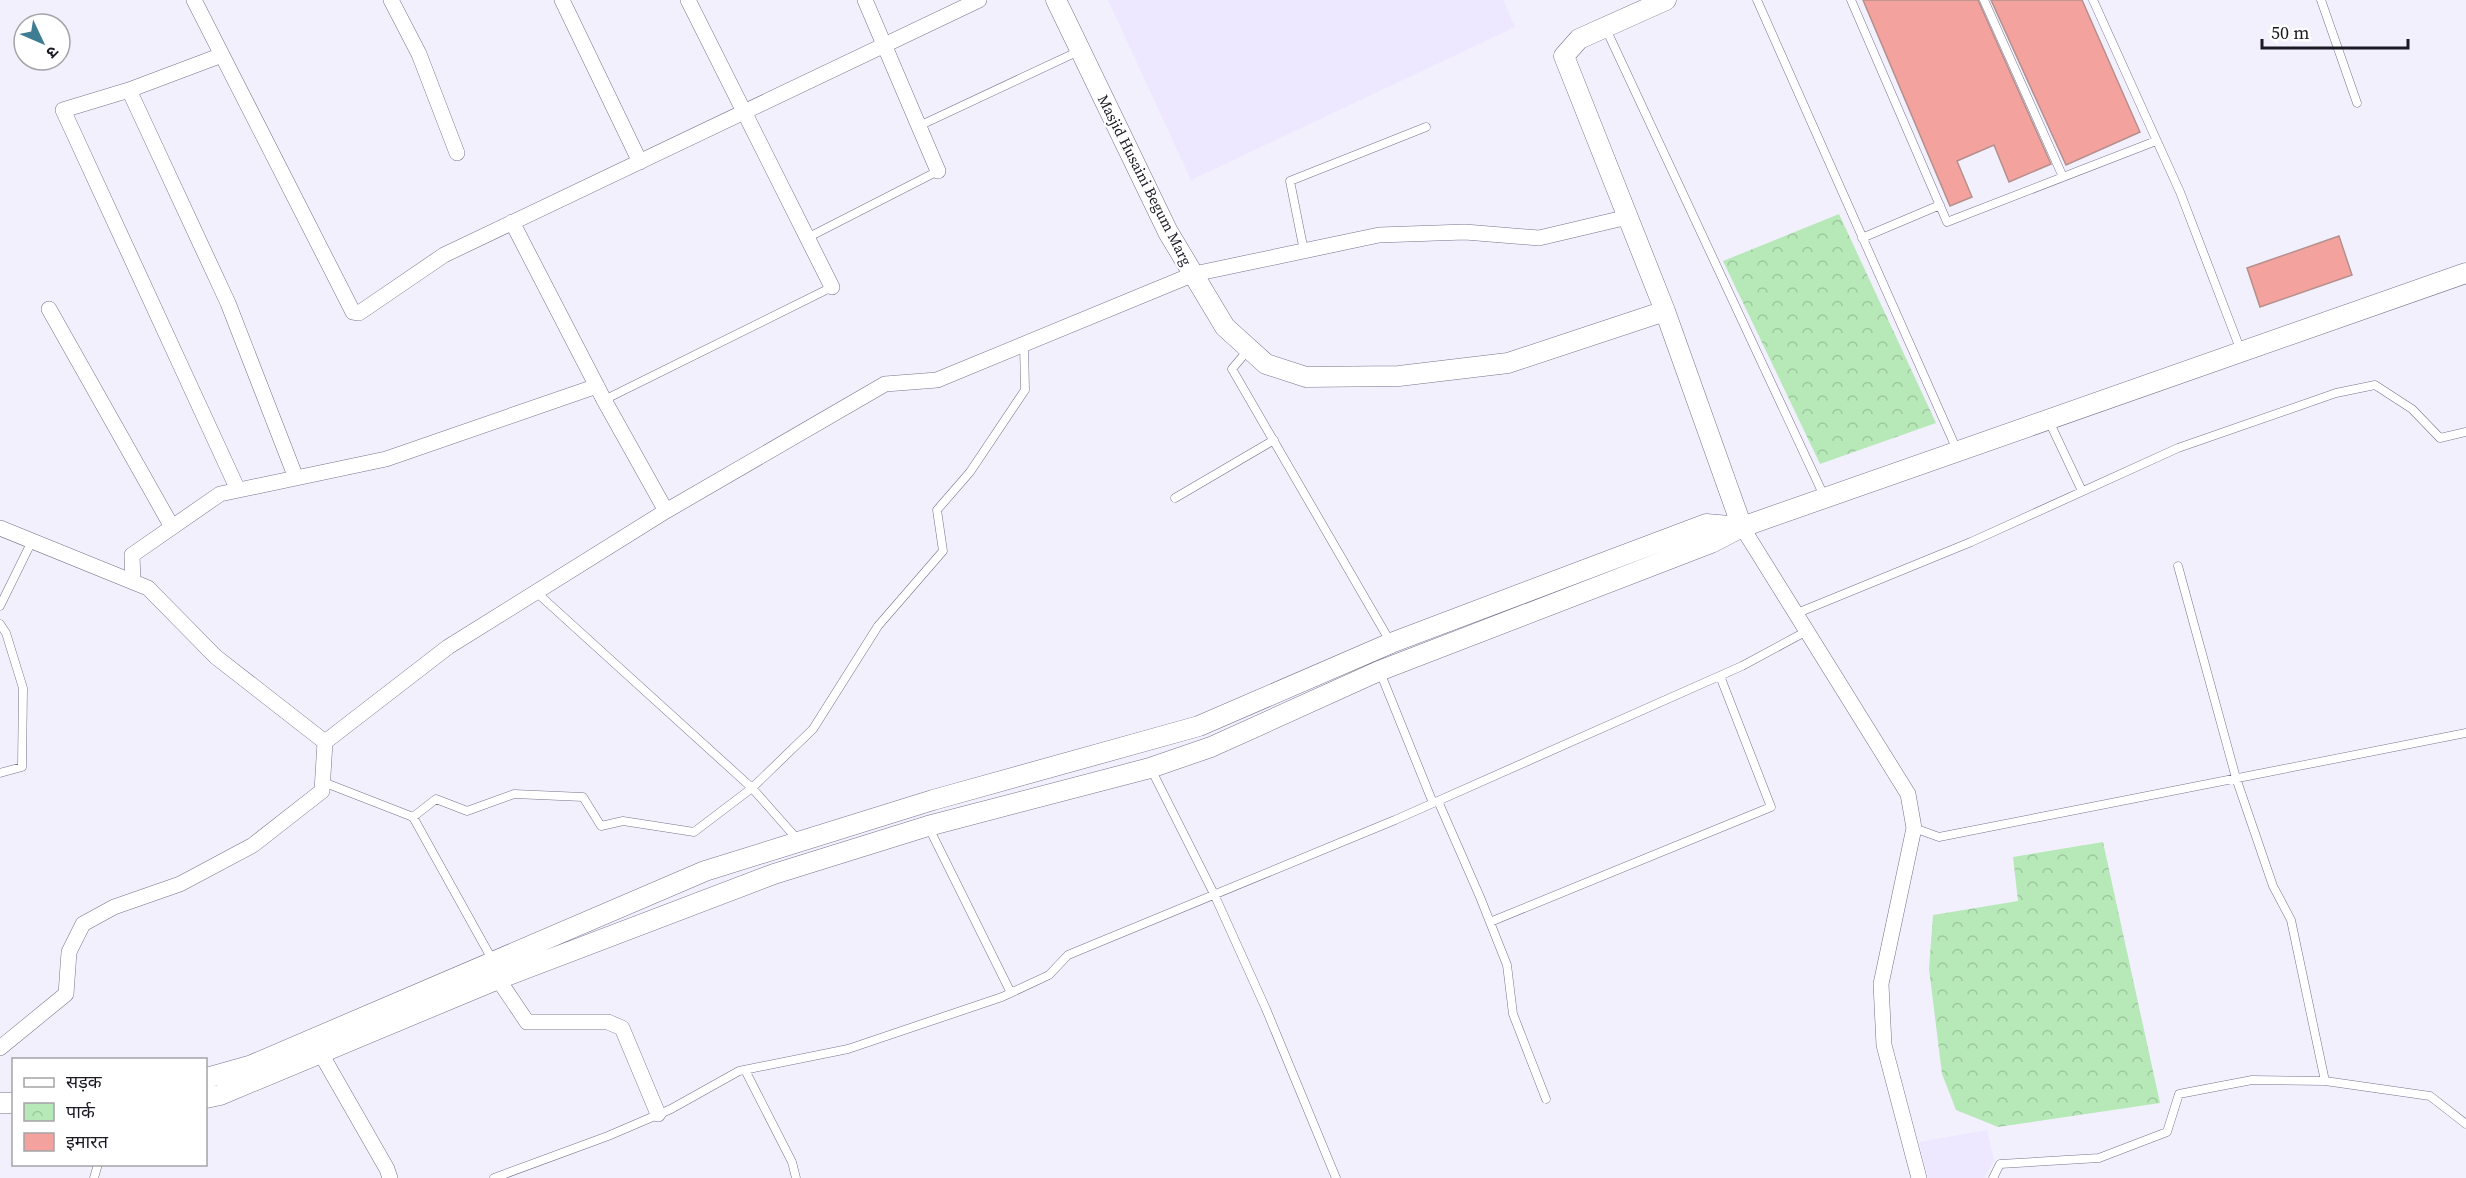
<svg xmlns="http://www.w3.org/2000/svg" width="2466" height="1178" viewBox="0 0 2466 1178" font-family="'Source Serif 4','Noto Sans Devanagari',serif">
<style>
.built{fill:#ede7ff}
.park{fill:url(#park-crowns)}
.building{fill:#f4a29e;stroke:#b4908d;stroke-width:1.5}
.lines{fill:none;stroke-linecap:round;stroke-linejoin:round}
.service-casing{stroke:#79728e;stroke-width:9}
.minor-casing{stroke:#79728e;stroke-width:16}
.tertiary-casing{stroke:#79728e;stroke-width:21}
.service{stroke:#fff;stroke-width:8}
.minor{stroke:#fff;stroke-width:15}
.tertiary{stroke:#fff;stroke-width:20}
.labels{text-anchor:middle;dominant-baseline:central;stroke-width:4.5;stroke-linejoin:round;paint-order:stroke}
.street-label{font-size:15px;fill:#1c1924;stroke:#fff}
</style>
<defs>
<pattern id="park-crowns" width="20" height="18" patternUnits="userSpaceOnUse" patternTransform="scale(1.5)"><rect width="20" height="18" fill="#b7e9b8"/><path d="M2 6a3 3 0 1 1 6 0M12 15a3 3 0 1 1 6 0" fill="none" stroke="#9dc79e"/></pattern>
</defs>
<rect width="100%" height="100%" fill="#f3f0fd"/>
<path class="built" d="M 1108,0 L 1503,0 L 1515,27 L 1191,180 Z
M 1987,1130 L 1994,1160 L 1984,1178 L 1928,1178 L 1919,1142 Z"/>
<path class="park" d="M 1839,214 L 1936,423 L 1820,464 L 1723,261 Z
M 2103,842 L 2160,1103 L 1998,1127 L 1956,1110 L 1942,1074 L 1929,969 L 1933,915 L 2018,901 L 2013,857 Z"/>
<path class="building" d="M 1863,0 L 1978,0 L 2051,164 L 2009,182 L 1994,145 L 1957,161 L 1972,197 L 1950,206 Z
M 1991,0 L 2082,0 L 2140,132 L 2066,165 Z
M 2339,236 L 2352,275 L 2260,307 L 2247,268 Z"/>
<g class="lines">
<defs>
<path id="service" d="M 1757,0 L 1957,450
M 1851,0 L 1947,222 L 2156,141
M 1984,0 L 2063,177
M 2093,0 L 2180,192 L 2241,351
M 2321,0 L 2357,103
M 1606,29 L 1824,496
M 919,126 L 1079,51
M 807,238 L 938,171
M 1862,238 L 1940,205
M 1304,251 L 1290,181 L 1426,127
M 1248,350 L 1232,369 L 1391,643
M 604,400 L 832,287
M 2048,419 L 2082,491
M 1175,498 L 1274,440
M 2178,566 L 2236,778 L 2273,886 L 2291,920 L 2325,1081
M 536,592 L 752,788 L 798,840
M 0,606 L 32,541
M 1795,614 L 1971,542 L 2178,448 L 2336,393 L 2375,385 L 2412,409 L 2440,438 L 2466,432
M 0,624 L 6,633 L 23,688 L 22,767 L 0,773
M 1380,672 L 1433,803
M 1151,769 L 1214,894 L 1266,1009 L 1336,1178
M 323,782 L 413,817 L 493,961
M 1438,801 L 1480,897 L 1507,965 L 1513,1014 L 1546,1099
M 413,817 L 436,799 L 467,811 L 514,794 L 583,797 L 601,826 L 623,821 L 694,832 L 752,788 L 813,729 L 878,626 L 943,551 L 937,510 L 970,472 L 1025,390 L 1024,344
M 929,828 L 1011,993
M 1914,828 L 1939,837 L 2466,733
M 1490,922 L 1771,807 L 1720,676
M 745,1070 L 792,1162 L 796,1178
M 94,1178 L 98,1164
M 494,1178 L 608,1136 L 671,1109 L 739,1071 L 848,1049 L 1002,997 L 1049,975 L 1068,955 L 1395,820 L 1742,666 L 1805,632
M 1993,1178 L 2000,1164 L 2099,1158 L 2167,1132 L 2179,1094 L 2252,1080 L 2325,1081 L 2430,1096 L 2466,1124"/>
<path id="minor" d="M 194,0 L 353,312 L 359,313 L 444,255 L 979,0
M 391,0 L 419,54 L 457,153
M 562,0 L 640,162
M 688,0 L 832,287
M 865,0 L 938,171
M 222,55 L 129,90 L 63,110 L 238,490
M 129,90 L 228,303 L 296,478
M 512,222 L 604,400 L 666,511
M 49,309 L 172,527
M 1742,527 L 1908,794 L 1914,828 L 1881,984 L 1884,1045 L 1919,1178
M 0,528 L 148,588 L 216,657 L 325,742
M 133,582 L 132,555 L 220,494 L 386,459 L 597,386
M 498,979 L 527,1022 L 608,1022 L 622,1028 L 658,1114
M 0,1048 L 66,994 L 69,952 L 83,924 L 114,907 L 180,884 L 253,845 L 322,791 L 325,742 L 448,647 L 666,511 L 885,384 L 937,380 L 1194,274 L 1379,235 L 1465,232 L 1539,238 L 1628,217
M 320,1052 L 387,1169 L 390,1178"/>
<path id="tertiary" d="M 1056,0 L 1168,232 L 1225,327 L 1266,364 L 1306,377 L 1399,376 L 1508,363 L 1665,311
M 1666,0 L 1579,39 L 1564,56 L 1665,311 L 1742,527
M 206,1078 L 252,1065 L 705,871 L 933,800 L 1199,726 L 1391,643 L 1706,524 L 1742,527
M 206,1098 L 220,1095 L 498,979 L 774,874 L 928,826 L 1150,768 L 1211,747 L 1379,671 L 1711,543 L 1742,527 L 2466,273
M 0,1103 L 14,1103"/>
</defs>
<use href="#service" class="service-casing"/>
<use href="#minor" class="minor-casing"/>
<use href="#tertiary" class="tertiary-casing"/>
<use href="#service" class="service"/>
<use href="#minor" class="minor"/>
<use href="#tertiary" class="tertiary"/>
</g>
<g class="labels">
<g class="street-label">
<text transform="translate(1145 180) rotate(63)">Masjid Husaini Begum Marg</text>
</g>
</g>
<rect x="12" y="1058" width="195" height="108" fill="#ffffff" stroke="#a4a3a7" stroke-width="1.5"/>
<rect x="24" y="1078" width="30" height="9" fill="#ffffff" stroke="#a4a3a7" stroke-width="1.5"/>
<text x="66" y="1088" font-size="18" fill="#1c1924">सड़क</text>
<rect x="24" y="1103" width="30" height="18" fill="url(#park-crowns)" stroke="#a4a3a7" stroke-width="1.5"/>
<text x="66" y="1118" font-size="18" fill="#1c1924">पार्क</text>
<rect x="24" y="1133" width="30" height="18" fill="#f4a29e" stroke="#a4a3a7" stroke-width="1.5"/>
<text x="66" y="1148" font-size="18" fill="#1c1924">इमारत</text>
<g transform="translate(42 42) rotate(134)"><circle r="28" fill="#ffffff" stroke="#a4a3a7" stroke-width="1.5"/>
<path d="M0-4.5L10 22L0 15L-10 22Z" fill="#3e7c92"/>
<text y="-9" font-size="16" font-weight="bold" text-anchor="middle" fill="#1c1924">उ</text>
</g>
<path d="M2262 39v9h146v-9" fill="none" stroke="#1c1924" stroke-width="3"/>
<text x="2271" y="39" font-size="18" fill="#1c1924" stroke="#ffffff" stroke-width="4.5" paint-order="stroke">50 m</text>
</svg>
